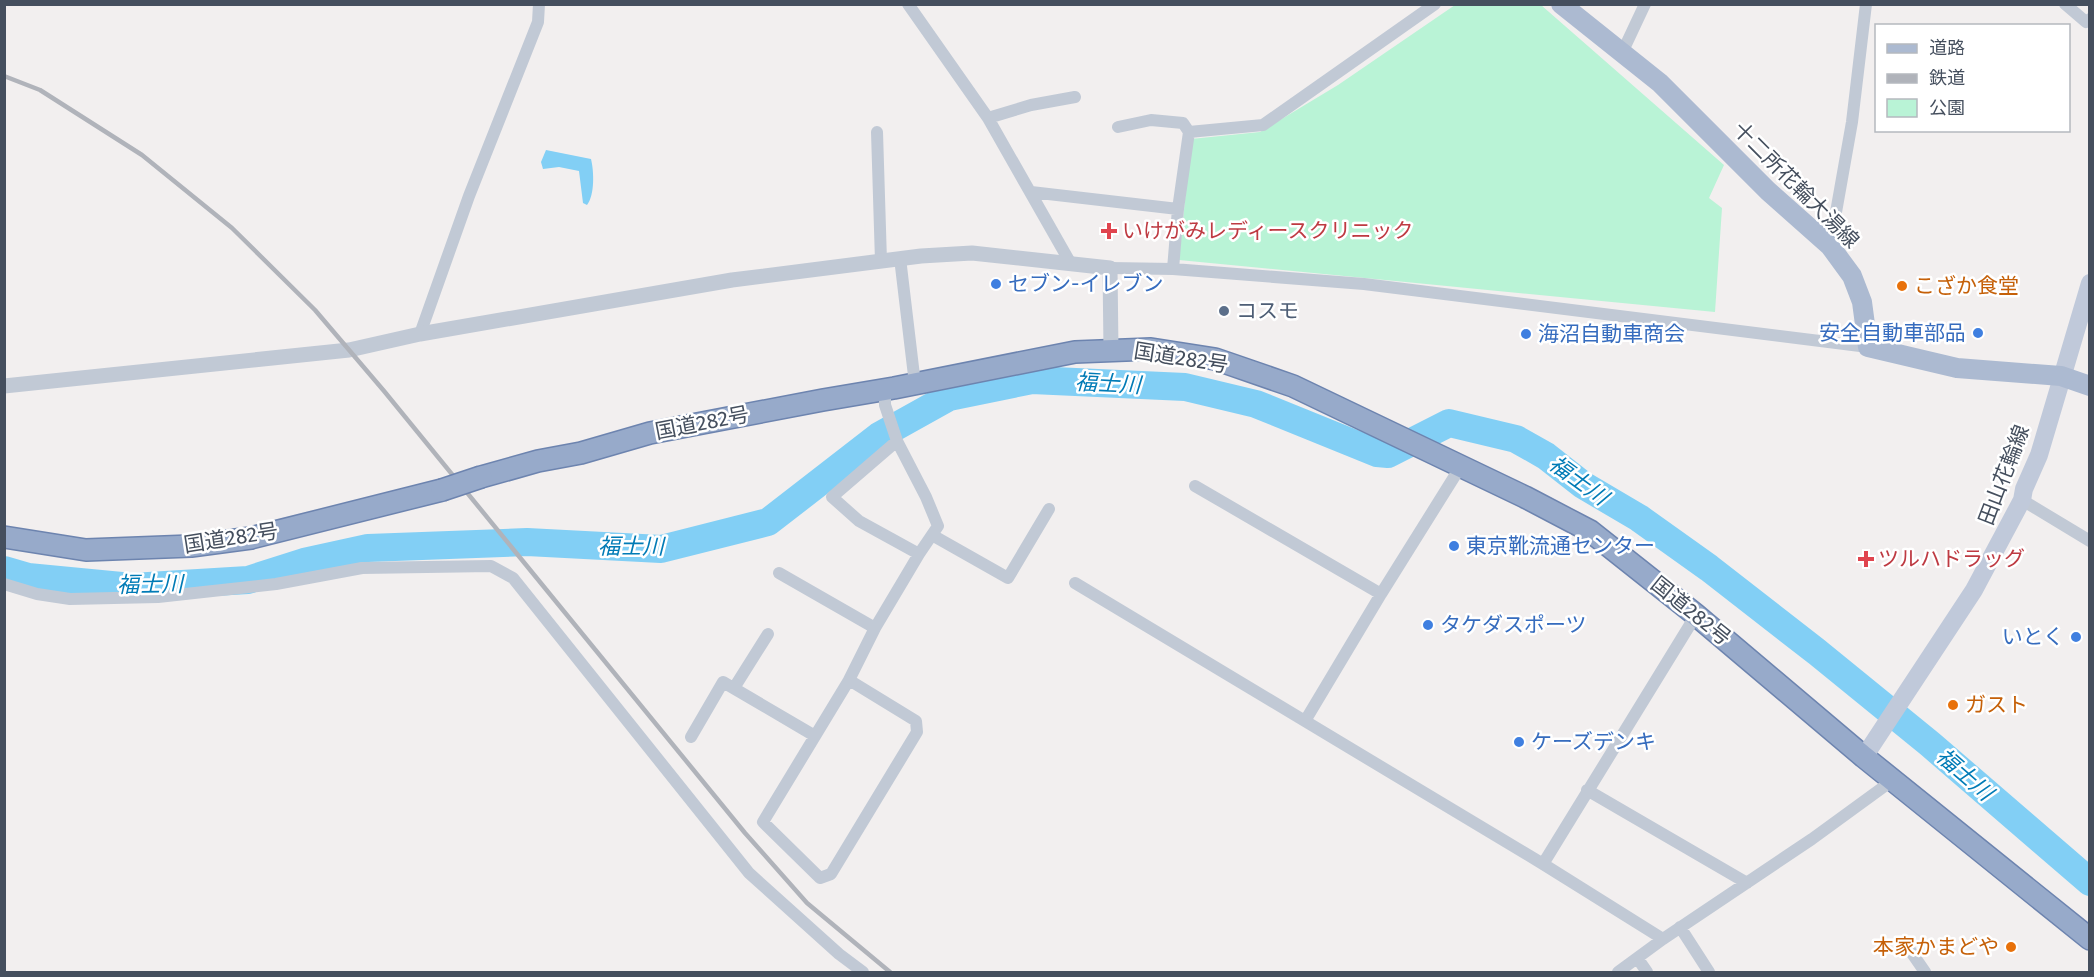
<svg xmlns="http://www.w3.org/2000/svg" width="2094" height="977" viewBox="0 0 2094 977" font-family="'Fira Sans','Noto Sans JP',sans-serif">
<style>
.green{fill:#b9f3d6}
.water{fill:#82cff5}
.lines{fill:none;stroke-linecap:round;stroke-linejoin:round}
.river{stroke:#82cff5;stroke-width:28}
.trunk-casing{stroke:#6d84af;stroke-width:24}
.minor{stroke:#c1c9d5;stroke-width:12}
.tertiary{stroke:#c1c9d5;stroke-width:15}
.secondary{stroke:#c0c9da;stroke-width:18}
.primary{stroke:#acbad1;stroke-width:20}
.trunk{stroke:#97aaca;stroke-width:21}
.rail{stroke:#b0b3ba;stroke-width:4.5}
.trunk-bridge-casing{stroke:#6d84af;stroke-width:24;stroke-linecap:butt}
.trunk-bridge{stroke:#97aaca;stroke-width:21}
.health-dot{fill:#e0444e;stroke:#fff;stroke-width:2}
.shop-dot{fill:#3f7fe0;stroke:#fff;stroke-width:2}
.food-dot{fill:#e8710a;stroke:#fff;stroke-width:2}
.service-dot{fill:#5c6f8a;stroke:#fff;stroke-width:2}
.labels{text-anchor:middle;stroke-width:5;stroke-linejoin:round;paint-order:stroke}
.street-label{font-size:21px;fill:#454f5e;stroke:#fff}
.health-label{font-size:21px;fill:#be3a42;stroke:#fff;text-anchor:start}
.shop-label{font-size:21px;fill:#366cbe;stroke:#fff;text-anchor:start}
.food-label{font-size:21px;fill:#c56008;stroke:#fff;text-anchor:start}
.service-label{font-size:21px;fill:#4e5e75;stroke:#fff;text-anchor:start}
.water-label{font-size:22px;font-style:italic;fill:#007bb6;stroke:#fff}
</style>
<rect width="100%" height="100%" fill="#f2efef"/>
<path class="green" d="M1455,5H1541L1724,165L1709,198L1722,208L1715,312L1179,260L1191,139L1260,132L1338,85Z"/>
<path class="water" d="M546,150L591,159C594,171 595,195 587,205L583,203L579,171L559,167L543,169L541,162Z"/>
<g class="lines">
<path class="river" d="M4,570L28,577L132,587L248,580L304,562L368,548L527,542L661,549L768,522L879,436L949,397L1032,380L1185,387L1256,404L1377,453L1388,454L1449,423L1516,439L1546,456L1583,485L1639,518L1709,568L1817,652L1930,744L2090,882"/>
<defs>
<path id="trunk" d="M481,477L538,461L581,453L650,433L823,400L894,388L1075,352L1151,349L1215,359L1293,386L1525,497L1590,531L1696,615L1864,757L2090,939
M4,537L86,550L191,546L251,538L442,490"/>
</defs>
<use href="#trunk" class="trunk-casing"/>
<path class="minor" d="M908,4L988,118L1071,264
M2065,4L2086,22L2090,19
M1622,53L1645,4
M988,118L1031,105L1075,97
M1118,127L1151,120L1183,123L1189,132
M877,132L881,261
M1031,192L1178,209
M1830,246L1852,122L1866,4
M900,258L915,384
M1110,268L1173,269L1364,284L1868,347
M1173,269L1178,209L1189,132L1263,125L1435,4
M420,334L469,196L538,22L539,4
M885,390V405L897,441
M1195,486L1381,594L1461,466
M2022,500L2090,541
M932,535L1008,578L1049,509
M779,573L875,628L849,680
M1075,583L1543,864L1663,939
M4,584L37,594L70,599L158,597L276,584L362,568L491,566L513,578L749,873L839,954L863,972
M875,628L919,554L859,521L832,497L897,441L926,497L938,526L919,554
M849,680L916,721L917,732L831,874L820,878L763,822Z
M734,688L768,634
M1305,721L1381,594
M691,737L723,682L815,736
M1587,790L1747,883
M1543,864L1696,615
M1680,927L1709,972
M1905,943L1925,972
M1638,959L1647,972
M1618,972L1663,939L1812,839L1893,780"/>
<path class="tertiary" d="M4,386L349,350L420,334L732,280L921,256L972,253L1110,268L1111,350"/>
<path class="secondary" d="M1864,757L1974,590L2022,500L2024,489L2039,455L2090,283"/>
<path class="primary" d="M1561,4L1660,83L1768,191L1830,246L1852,276L1862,302L1868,347L1957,368L2061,376L2090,386"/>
<use href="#trunk" class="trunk"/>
<path class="rail" d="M4,76L40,90L142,155L232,228L315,310L384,391L745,833L807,903L890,972"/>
<defs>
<path id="trunk-bridge" d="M442,490L481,477"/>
</defs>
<use href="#trunk-bridge" class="trunk-bridge-casing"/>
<use href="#trunk-bridge" class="trunk-bridge"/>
</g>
<g class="health-dot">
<path d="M1106 222h6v6h6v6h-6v6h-6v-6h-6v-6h6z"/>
<path d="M1863 550h6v6h6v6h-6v6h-6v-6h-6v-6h6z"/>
</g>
<g class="shop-dot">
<circle cx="996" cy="284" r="6"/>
<circle cx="1978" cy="333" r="6"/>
<circle cx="1526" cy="334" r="6"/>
<circle cx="1454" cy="546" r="6"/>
<circle cx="1428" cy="625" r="6"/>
<circle cx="2076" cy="637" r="6"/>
<circle cx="1519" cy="742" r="6"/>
</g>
<g class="food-dot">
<circle cx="1902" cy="286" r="6"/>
<circle cx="1953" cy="705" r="6"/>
<circle cx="2011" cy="947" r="6"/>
</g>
<circle class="service-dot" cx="1224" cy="311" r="6"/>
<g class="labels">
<g class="street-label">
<text transform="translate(1796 185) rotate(45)" y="7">十二所花輪大湯線</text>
<text transform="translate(1181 358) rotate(9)" y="7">国道282号</text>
<text transform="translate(702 423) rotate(-11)" y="7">国道282号</text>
<text transform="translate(2004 475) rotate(-69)" y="7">田山花輪線</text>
<text transform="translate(231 538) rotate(-9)" y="7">国道282号</text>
<text transform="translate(1691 611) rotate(39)" y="7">国道282号</text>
</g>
<g class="health-label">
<text x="1122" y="238">いけがみレディースクリニック</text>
<text x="1878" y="566">ツルハドラッグ</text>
</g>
<g class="shop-label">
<text x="1008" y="291">セブン-イレブン</text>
<text x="1966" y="340" text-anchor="end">安全自動車部品</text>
<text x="1538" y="341">海沼自動車商会</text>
<text x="1466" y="553">東京靴流通センター</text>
<text x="1440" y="632">タケダスポーツ</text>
<text x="2064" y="644" text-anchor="end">いとく</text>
<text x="1531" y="749">ケーズデンキ</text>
</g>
<g class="food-label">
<text x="1914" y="293">こざか食堂</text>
<text x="1965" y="712">ガスト</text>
<text x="1999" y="954" text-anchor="end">本家かまどや</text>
</g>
<g class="service-label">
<text x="1236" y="318">コスモ</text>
</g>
<g class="water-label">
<text transform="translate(1108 383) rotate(3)" y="8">福士川</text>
<text transform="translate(1579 480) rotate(36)" y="8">福士川</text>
<text x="631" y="554">福士川</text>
<text transform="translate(150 584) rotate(-1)" y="8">福士川</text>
<text transform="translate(1965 774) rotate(41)" y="8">福士川</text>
</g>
</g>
<rect width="2094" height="977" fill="none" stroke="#454f5e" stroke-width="12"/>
<rect x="1875" y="24" width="195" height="108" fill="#ffffff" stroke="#b5b9bf" stroke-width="1.5"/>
<rect x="1887" y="44" width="30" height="9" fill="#acbad1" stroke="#b5b9bf" stroke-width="1.5"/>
<text x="1929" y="54" font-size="18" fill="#454f5e">道路</text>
<rect x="1887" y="74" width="30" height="9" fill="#b0b3ba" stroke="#b5b9bf" stroke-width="1.5"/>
<text x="1929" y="84" font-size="18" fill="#454f5e">鉄道</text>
<rect x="1887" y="99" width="30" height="18" fill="#b9f3d6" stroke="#b5b9bf" stroke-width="1.5"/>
<text x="1929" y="114" font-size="18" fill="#454f5e">公園</text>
</svg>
